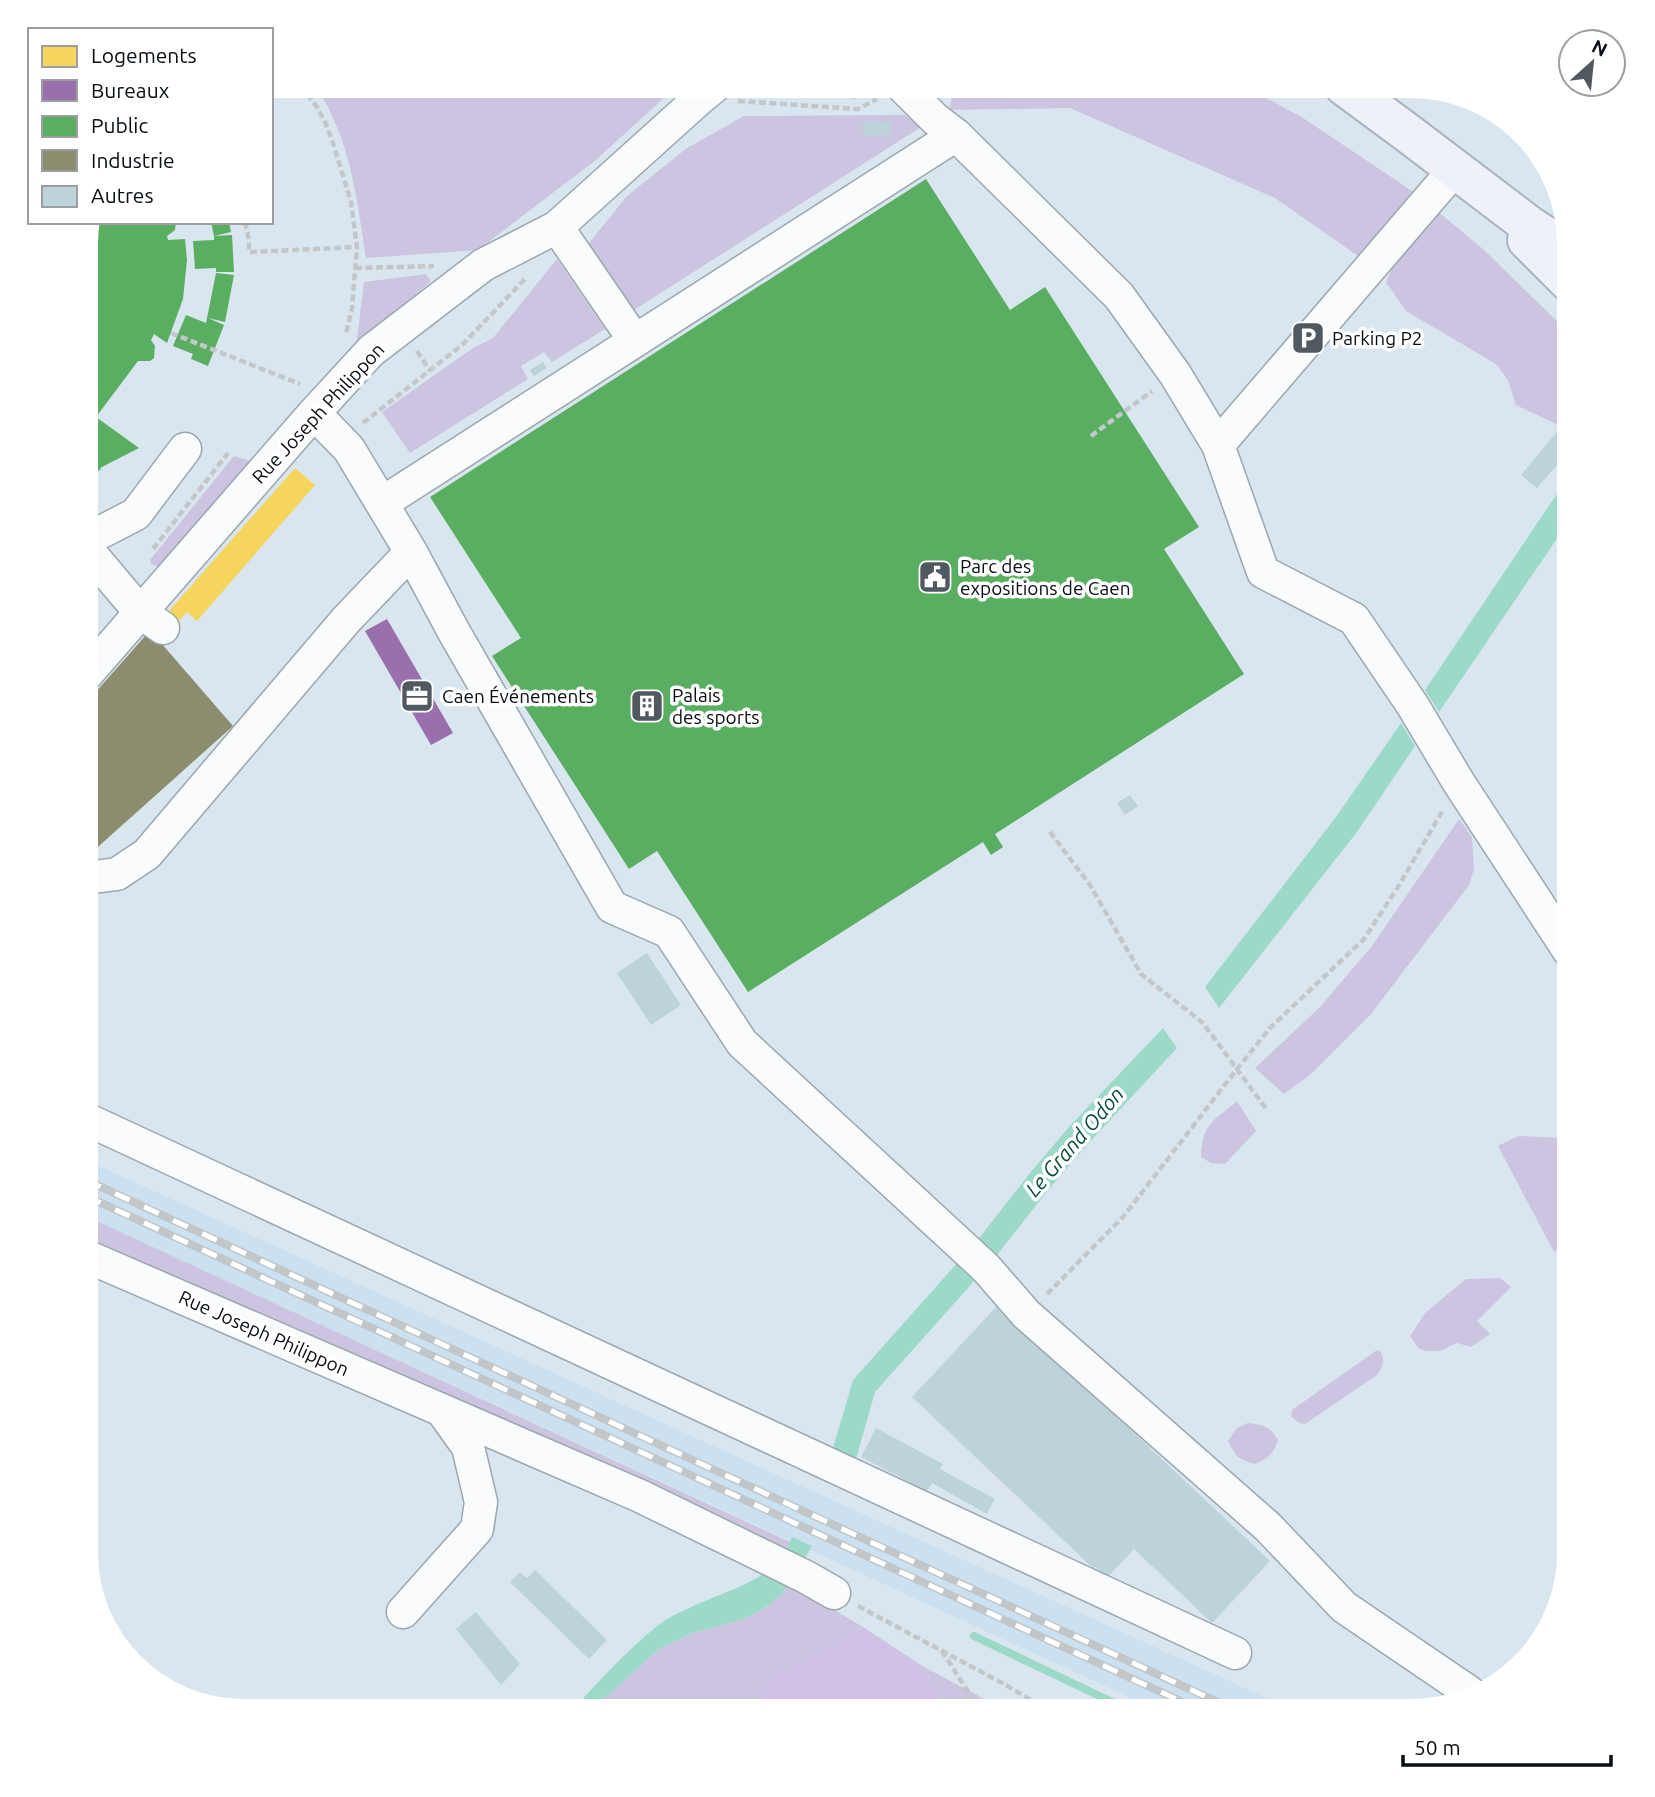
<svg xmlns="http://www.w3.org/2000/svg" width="1655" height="1797" viewBox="0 0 1655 1797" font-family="Ubuntu,sans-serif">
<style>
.built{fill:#cbe0f0}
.green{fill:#ccc4e0}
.forest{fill:#cfc2e6}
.water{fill:#9dd9c9}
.homes{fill:#f6d55c}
.offices{fill:#9970ab}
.public{fill:#5aae61}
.industry{fill:#8c8c6e}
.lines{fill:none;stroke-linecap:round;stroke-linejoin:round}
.stream{stroke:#9dd9c9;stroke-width:8}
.building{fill:#bbd3d9}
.minor-casing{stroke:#9ca6ad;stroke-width:35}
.major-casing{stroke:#abb3c0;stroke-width:42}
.path{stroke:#c3c7ca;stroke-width:4.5;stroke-dasharray:7 3.5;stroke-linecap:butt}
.minor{stroke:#f9fbfd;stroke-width:32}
.major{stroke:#eef1f7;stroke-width:38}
.rail-casing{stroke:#c2c6c8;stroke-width:8}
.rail{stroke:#fff;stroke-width:5;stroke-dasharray:16;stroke-linecap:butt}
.labels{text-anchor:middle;stroke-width:7;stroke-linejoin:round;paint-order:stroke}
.poi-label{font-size:19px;fill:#070d13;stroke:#fff;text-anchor:start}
.street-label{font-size:19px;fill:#070d13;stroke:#fff}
.water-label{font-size:21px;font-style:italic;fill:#064d3c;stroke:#fff}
</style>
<rect width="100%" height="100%" fill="#d9e6ef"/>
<path class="built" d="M86,1160L1295,1711H1159L86,1216Z"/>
<path class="green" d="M316,86H677L596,160L478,250L366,258C356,194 351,142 316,86Z
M793,86H865L855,99Z
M953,86H1244L1303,118L1418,195L1416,202L1358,256L1275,198L1070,108L950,110Z
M905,115L921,127L634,310L585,248L627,196L687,148L744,116Z
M1436,210L1483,249L1569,333V451L1561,444L1568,434L1554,423L1516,405L1508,380L1496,364L1406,311L1386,282L1392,269Z
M557,259L605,329L552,362L544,352L521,366L528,379L410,453L382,412L473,348L493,338Z
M426,274L431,281L356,346L364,282Z
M234,456L250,461L158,566L152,565L150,560Z
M1459,819L1472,837L1474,869L1469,885L1371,1014L1311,1074L1284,1094L1255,1068L1320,1007L1372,946Z
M1237,1101L1256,1131L1225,1164L1211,1163L1201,1157C1202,1123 1214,1121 1237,1101Z
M1518,1136L1564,1138L1569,1147V1239L1554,1252L1498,1146Z
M86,1216L790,1542L783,1557L86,1247Z
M1500,1278L1511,1287L1477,1321L1490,1334L1471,1347L1457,1343L1440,1351H1426L1418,1348L1410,1336L1425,1313L1466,1279Z
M1377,1350L1381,1352C1385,1362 1383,1366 1377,1375L1305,1424L1299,1423L1291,1416L1292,1410Z
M1248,1423C1263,1425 1270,1426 1278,1440C1274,1454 1268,1458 1255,1464C1238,1459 1236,1457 1228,1441L1237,1428Z
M790,1584L863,1627L764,1681L759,1711H591L659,1649L690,1634L746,1618L763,1609L781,1595Z
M924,1667L1007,1711H945Z"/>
<path class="forest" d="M863,1627L924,1667L945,1711H759L764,1681Z"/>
<path class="water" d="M1569,476V521L1439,712L1425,690Z
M1401,723L1415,746L1357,832L1219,1008L1205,987L1336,817Z
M1163,1028L1177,1048L1087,1145L1048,1190L994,1259L875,1392L856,1459L833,1448L853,1380L976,1242L1030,1173L1069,1127Z
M792,1537L812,1546L790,1584L781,1595L763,1609L746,1618L690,1634L659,1649L591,1711H572C599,1681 625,1652 656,1627C687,1601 762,1587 783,1557C787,1551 789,1543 792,1537Z"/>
<path class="homes" d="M295,468L315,485L197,621L187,612L175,625L170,621L169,611Z"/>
<path class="offices" d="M387,619L453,733L431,745L365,631Z"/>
<path class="public" d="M926,179L1010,310L1045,287L1199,527L1164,549L1244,674L995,834L1003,847L991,855L983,842L748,992L657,851L629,869L492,656L521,638L430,497Z
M89,222H176L175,230L167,236L168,240L185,239L187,260L183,299L167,343L154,334L151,340L155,346L154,358L150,361H138L96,417L139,448L100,468L101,470L86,473V233Z
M211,222H229L231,232L214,236Z
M232,235L234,272H216V268L195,269L193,241L214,240V236Z
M216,273L234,275L225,322L208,318L224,325L208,366L191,359L193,354L173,346L186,315L206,323Z"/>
<path class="industry" d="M146,635L155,636L233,726L90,854L86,849V723L96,714L87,702Z"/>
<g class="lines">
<path class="stream" d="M974,1636L1131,1711"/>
</g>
<path class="building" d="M863,121L891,122V137L863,136Z
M543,362L547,368L534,376L530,370Z
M1560,428L1569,435L1561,444L1569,451L1537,488L1521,475Z
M1130,795L1138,806L1125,815L1117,803Z
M647,953L681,1005L651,1025L617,973Z
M998,1305L1270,1561L1212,1623L1134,1549L1107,1578L1095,1567L1094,1569L912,1397Z
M876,1428L943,1464L940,1469L995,1499L987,1514L932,1483L927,1491L861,1457Z
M535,1570L607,1640L589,1659L510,1582L520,1572L527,1578Z
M476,1612L520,1664L501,1685L456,1629Z"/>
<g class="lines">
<defs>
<path id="minor" d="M902,86L935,119L956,135L1119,296L1175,374L1218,445L1263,572L1354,619L1413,706L1459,783L1569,951
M557,227L635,341
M314,413L349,449L411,552L454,632L612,907L669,932L742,1043L986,1268L1026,1314L1268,1527L1344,1607L1469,1692
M1218,445L1455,169
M382,503L956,135
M86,540L136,514L185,449
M86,548L140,612L163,628
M86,675L314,413L371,351L483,265L557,227L699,99L715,86
M86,878L117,874L147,854L346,620L411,552
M86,1119L1235,1653
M86,1256L640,1496L806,1577L834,1593
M403,1612L477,1529L481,1502L468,1447L443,1412"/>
<path id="major" d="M1344,86L1405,131L1530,226L1569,251
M1527,240L1569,282"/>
</defs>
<use href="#minor" class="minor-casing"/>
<use href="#major" class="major-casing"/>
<path class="path" d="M301,86L317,107L326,124L333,143L351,202L357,247L352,308L346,334
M738,101L858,109L877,99
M245,222L249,240V252L357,247
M355,268L434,266
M171,333L300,384
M417,351L430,371
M363,423L462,345L526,278
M1091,436L1152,391
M153,549L228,453
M1050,832L1090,885L1141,974L1203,1023L1267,1110
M1047,1294L1123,1217L1237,1069L1270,1028L1364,939L1398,887L1443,810
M858,1606L1004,1684L1050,1711
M942,1651L967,1690L978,1711"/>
<use href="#minor" class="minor"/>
<use href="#major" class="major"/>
<defs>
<path id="rail" d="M86,1180L1237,1711
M86,1196L1202,1711"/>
</defs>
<use href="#rail" class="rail-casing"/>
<use href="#rail" class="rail"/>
</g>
<defs>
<symbol id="parking-square" viewBox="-11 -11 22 22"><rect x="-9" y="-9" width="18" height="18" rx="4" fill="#505960" stroke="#fff"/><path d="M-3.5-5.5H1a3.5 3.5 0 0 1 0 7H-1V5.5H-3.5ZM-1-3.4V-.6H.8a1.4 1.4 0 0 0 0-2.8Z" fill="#fff"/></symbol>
<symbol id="civic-square" viewBox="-11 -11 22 22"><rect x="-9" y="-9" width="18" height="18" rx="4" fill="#505960" stroke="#fff"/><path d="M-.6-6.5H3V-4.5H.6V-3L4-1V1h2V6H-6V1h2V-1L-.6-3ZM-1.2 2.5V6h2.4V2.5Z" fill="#fff"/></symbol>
<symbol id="office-square" viewBox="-11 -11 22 22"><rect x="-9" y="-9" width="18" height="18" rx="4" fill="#505960" stroke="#fff"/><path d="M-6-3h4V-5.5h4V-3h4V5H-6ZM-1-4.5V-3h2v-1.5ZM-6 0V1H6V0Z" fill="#fff"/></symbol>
<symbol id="building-square" viewBox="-11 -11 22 22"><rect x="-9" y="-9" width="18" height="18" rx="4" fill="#505960" stroke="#fff"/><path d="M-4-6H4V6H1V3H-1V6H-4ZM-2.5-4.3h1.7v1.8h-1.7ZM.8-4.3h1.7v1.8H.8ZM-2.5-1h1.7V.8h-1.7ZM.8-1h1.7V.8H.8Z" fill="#fff"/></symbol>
</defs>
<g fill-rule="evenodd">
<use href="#parking-square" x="1289" y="319" width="38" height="38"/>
<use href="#civic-square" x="916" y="558" width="38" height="38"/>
<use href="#office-square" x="398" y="677" width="38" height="38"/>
<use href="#building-square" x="628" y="687" width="38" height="38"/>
</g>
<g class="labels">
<g class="poi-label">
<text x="1332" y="345">Parking P2</text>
<text x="960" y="573">Parc des<tspan x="960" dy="22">expositions de Caen</tspan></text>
<text x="672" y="702">Palais<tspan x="672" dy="22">des sports</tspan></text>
<text x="442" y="703">Caen Événements</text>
</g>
<g class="street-label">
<text transform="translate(318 413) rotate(-47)" y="7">Rue Joseph Philippon</text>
<text transform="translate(264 1333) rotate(24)" y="7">Rue Joseph Philippon</text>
</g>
<g class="water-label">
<text transform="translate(1075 1142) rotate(-49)" y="7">Le Grand Odon</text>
</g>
</g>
<path d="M0 0H1655V1797H0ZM244 98H1411A146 146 0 0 1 1557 244V1553A146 146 0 0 1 1411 1699H244A146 146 0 0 1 98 1553V244A146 146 0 0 1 244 98Z" fill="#fff" fill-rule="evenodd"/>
<rect x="28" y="28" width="245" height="196" fill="#ffffff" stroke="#9c9ea1" stroke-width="2"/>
<rect x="42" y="46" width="35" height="21" fill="#f6d55c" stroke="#9c9ea1" stroke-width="2"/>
<text x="91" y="63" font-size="21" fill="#070d13">Logements</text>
<rect x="42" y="80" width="35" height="21" fill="#9970ab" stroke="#9c9ea1" stroke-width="2"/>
<text x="91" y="98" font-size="21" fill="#070d13">Bureaux</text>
<rect x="42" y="116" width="35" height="21" fill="#5aae61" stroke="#9c9ea1" stroke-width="2"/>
<text x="91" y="133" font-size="21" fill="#070d13">Public</text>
<rect x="42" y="150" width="35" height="21" fill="#8c8c6e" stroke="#9c9ea1" stroke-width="2"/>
<text x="91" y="168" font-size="21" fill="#070d13">Industrie</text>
<rect x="42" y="186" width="35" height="21" fill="#bbd3d9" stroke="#9c9ea1" stroke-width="2"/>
<text x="91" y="203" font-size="21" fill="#070d13">Autres</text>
<g transform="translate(1592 63) rotate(27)"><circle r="33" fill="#ffffff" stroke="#9c9ea1" stroke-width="2"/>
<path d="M0-5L12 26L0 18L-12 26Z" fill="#505960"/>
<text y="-10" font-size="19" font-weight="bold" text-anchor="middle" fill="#070d13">N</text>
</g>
<path d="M1403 1755v10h208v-10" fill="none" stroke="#070d13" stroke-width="3.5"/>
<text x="1414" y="1755" font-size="21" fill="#070d13" stroke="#ffffff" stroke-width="5" paint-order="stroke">50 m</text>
</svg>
